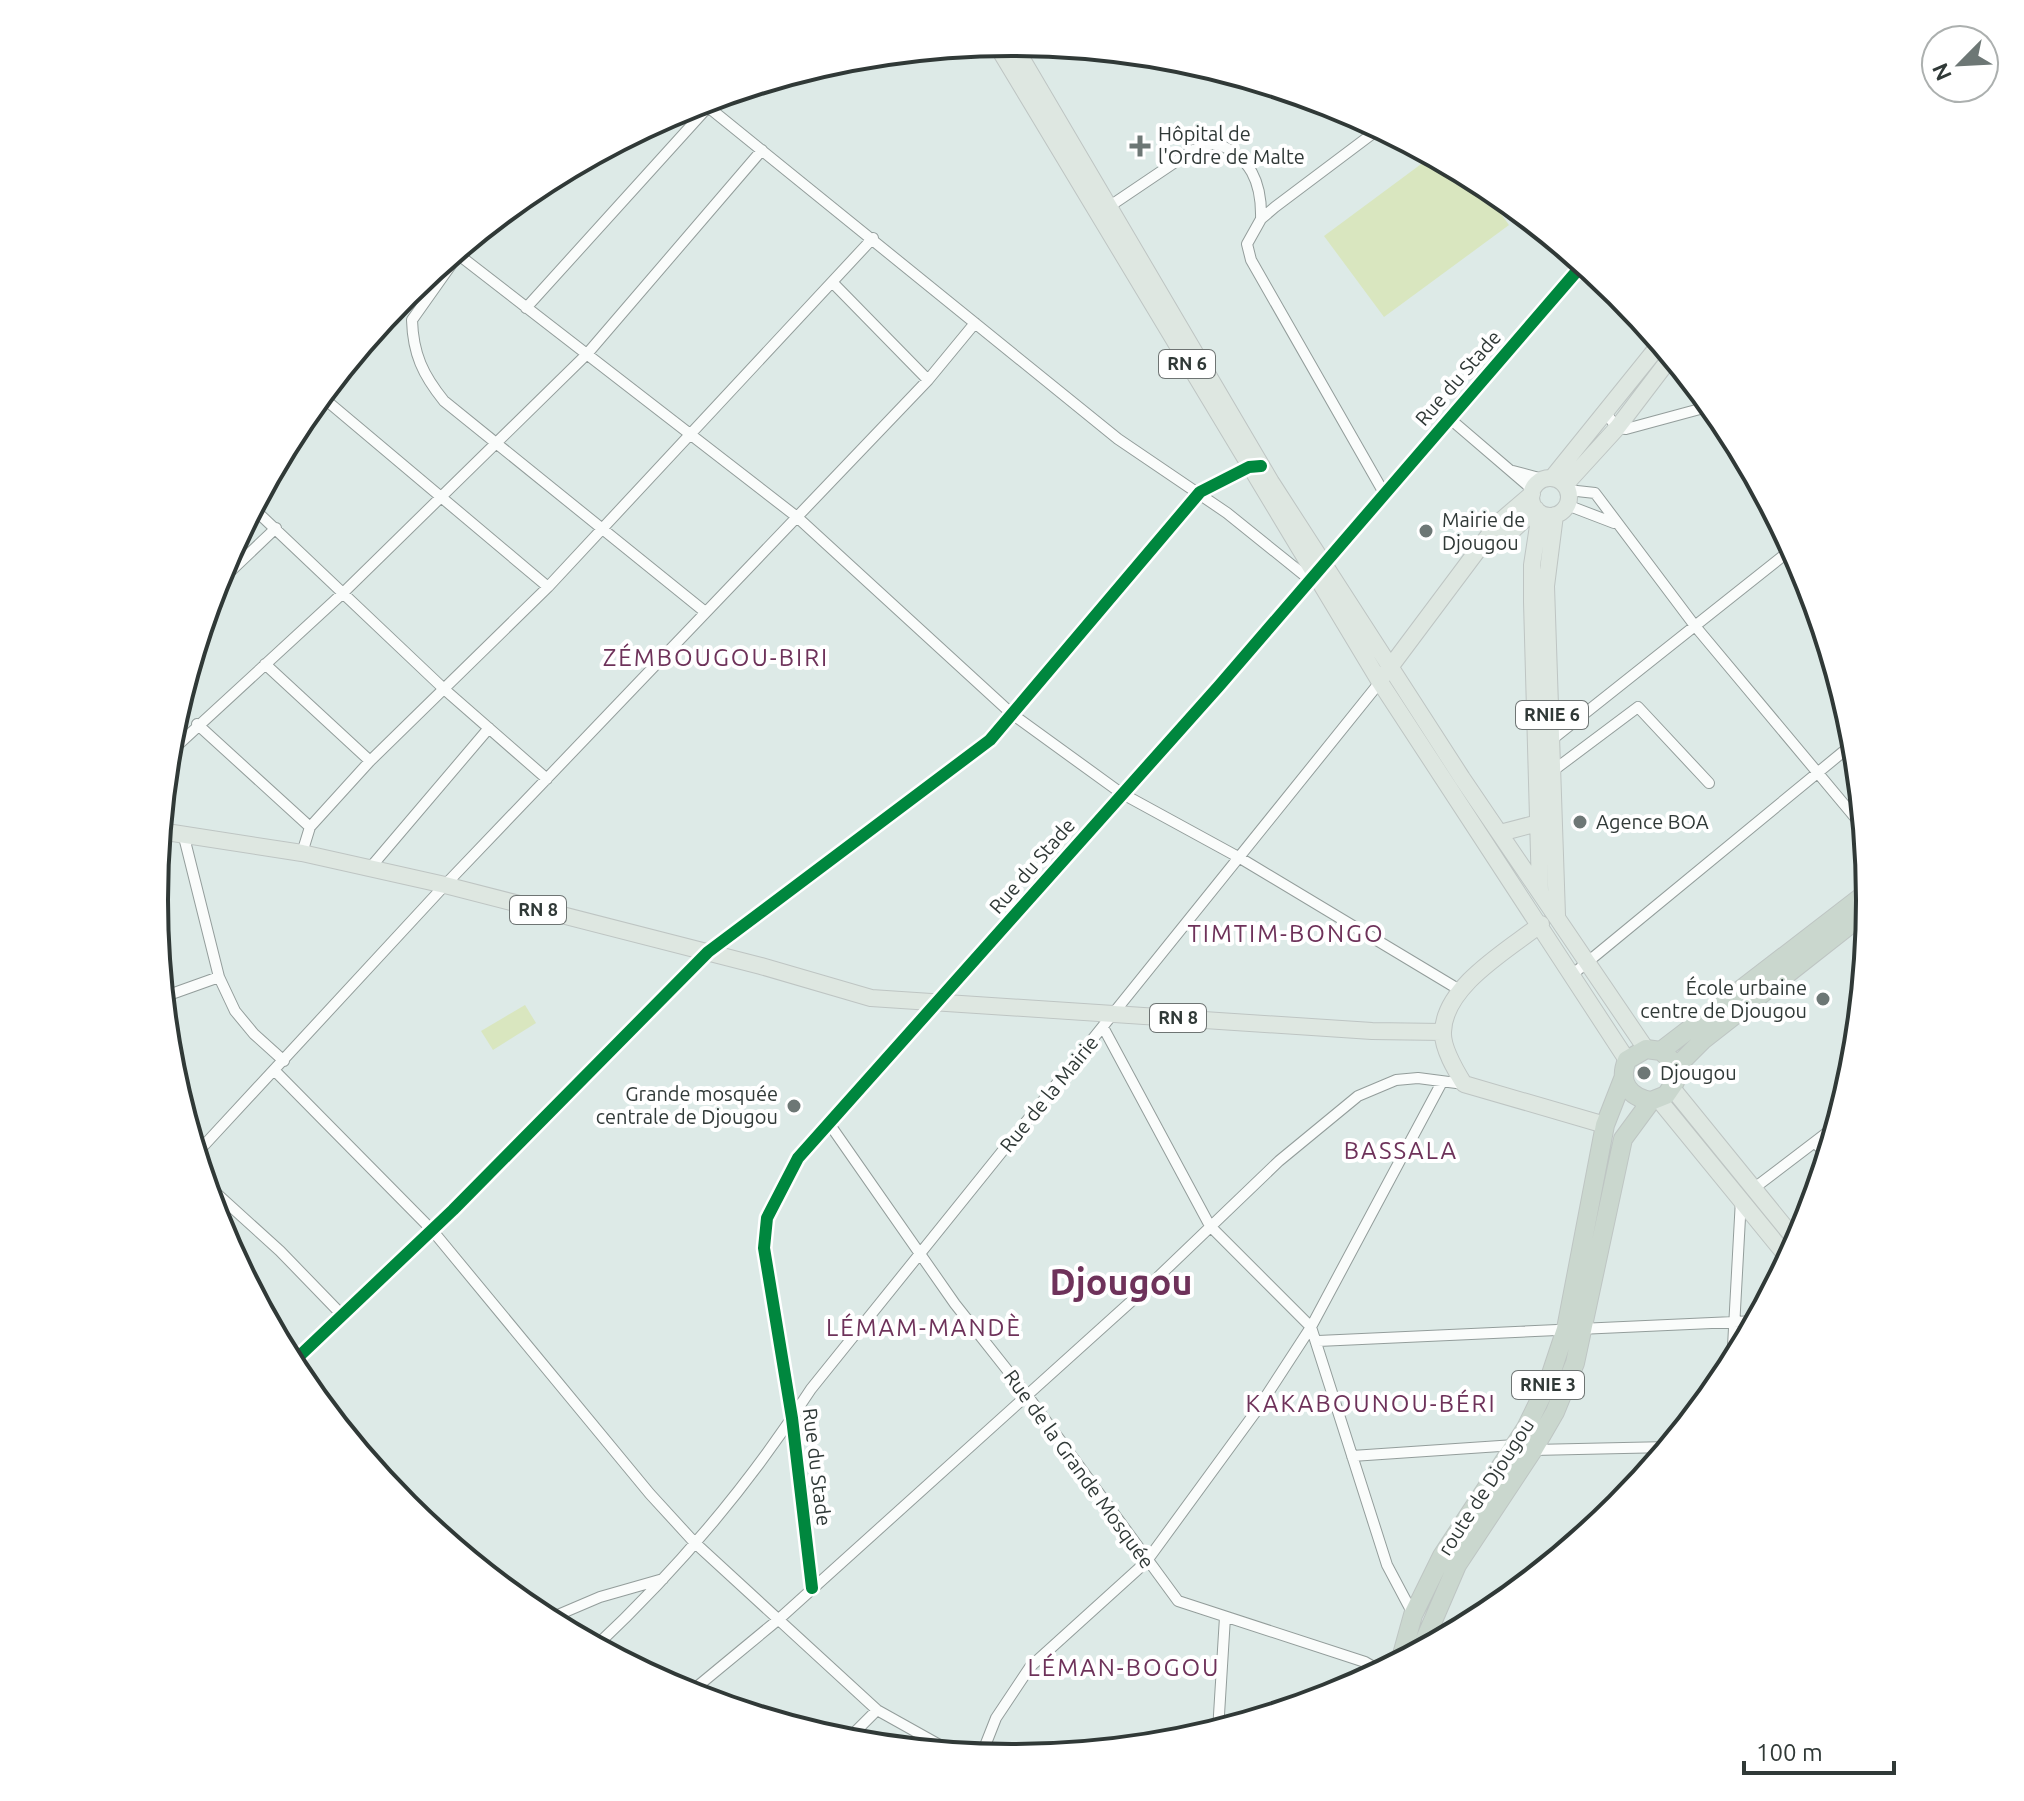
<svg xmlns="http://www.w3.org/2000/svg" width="2024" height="1801" viewBox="0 0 2024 1801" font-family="Ubuntu,sans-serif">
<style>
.green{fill:#d9e6bf}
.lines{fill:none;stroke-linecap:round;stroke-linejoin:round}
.street-casing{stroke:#939d9b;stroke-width:12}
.primary-casing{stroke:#bec5c3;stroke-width:18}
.highway-casing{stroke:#bec5c3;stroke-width:20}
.street{stroke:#fafcfb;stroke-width:10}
.primary{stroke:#dee7e1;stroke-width:16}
.highway{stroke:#cad7ce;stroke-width:18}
.cycleway-casing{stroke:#fff;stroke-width:17}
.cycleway{stroke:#00873e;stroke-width:12}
.poi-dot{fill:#6d7775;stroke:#fff;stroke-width:3}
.labels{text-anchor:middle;stroke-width:8;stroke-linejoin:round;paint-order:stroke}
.shield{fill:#fff;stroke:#6e7473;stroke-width:2}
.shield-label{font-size:18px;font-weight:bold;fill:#303937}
.poi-label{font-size:20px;fill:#303937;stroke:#fff;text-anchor:start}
.street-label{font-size:20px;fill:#303937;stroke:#fff}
.quarter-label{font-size:24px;letter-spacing:2px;fill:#6e325a;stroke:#fff}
.town-label{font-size:36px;font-weight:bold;fill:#6e325a;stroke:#fff}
.rim{fill:none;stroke:#303937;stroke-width:4}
</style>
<rect width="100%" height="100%" fill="#ddeae7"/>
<path class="green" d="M1432,156L1477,180L1509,225L1384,317L1324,236Z
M525,1005L536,1023L493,1050L481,1031Z"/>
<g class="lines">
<defs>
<path id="street" d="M702,102L1118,439L1227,513L1309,579
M1380,128L1275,207L1261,219L1247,244L1251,260L1384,493
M1110,206L1193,150L1215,143C1251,156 1262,183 1261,219
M455,252L797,517L1012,714L1121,793L1240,858L1458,989
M458,255L412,320C413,354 423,375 444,401L704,611
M833,283L928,380
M526,308L708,107
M321,396L548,587
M1606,413L1617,428L1626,429L1711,406
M1449,418L1533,490
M1513,471L1543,479
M1568,490L1595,493L1695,626L1863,827
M1567,505L1614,523
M253,508L444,689L547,779
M214,587L276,528
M265,664L370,761
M197,724L310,827
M1550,741L1793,548
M168,754L343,593L587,354L762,150
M1554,770L1638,707L1709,783
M183,833L219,977L235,1011L254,1034L284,1061
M302,853L310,827L370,761L548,587L873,238
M370,868L489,728
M1573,974L1855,742
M163,997L219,977
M1103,1027L1210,1226L1311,1327L1387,1565L1413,1614
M275,1071L432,1230L650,1494L694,1542L877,1710L954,1753
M828,1122L955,1304L1027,1395L1178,1601L1365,1662L1382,1672
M1815,1143L1828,1155
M196,1154L445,885L928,380L975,323
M205,1183L280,1251L343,1316
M1753,1189L1837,1125
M1318,1341L1756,1321
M291,1364L453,1210L708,952L990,740L1200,492L1256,466
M1732,1365L1741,1199
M1533,1450L1669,1447
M1352,1456L1515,1445
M812,1588L792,1418L764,1248L767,1218L798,1158L1219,686L1583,264
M546,1620L600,1597L663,1579
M595,1647C676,1571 751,1482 811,1389L1380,682
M687,1695L779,1619L1156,1279L1279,1161L1358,1096L1396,1080L1418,1078L1464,1084
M1218,1731L1225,1617
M845,1742L877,1710
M981,1756L996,1718L1030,1667L1146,1562L1257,1410L1311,1327L1442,1082"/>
<path id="primary" d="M1012,42L1271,482L1462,778L1646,1049
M996,44L1380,682L1627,1060
M1552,478L1660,344
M1531 497a19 19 0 1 1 38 0a19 19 0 1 1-38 0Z
M1565,485L1617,428L1671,357
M1555,515L1546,586L1557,915
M1493,534L1514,529L1536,509
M1385,674L1498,523L1532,494
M160,831L302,853L445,885L761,966L871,998L1372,1031L1443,1032
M1500,833L1538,823
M1540,890L1532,602V565L1540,513
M1541,924C1508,950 1444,986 1443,1032C1442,1048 1456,1071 1464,1084L1605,1125
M1672,1088L1798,1243
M1659,1100L1789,1259"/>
<path id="highway" d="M1661,1051L1869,891
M1675,1068L1703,1040L1870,909
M1420,1651L1457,1565L1533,1450L1555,1412L1575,1363L1623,1139L1651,1101L1666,1095L1675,1082V1068L1670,1059L1661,1051L1646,1049L1627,1060C1618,1082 1629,1097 1651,1101
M1400,1662L1413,1615L1442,1556L1526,1428L1548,1383L1566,1329L1605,1125L1623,1079"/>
</defs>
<use href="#street" class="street-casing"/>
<use href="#primary" class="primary-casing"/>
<use href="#highway" class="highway-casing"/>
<use href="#street" class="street"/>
<use href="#primary" class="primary"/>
<use href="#highway" class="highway"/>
<defs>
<path id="cycleway" d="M291,1364L453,1210L708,952L990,740L1200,492L1249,467L1261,466
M812,1588L792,1418L764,1248L767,1218L798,1158L1219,686L1583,264"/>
</defs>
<use href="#cycleway" class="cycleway-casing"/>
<use href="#cycleway" class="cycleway"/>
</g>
<g class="poi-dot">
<path d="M1136 134h8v8h8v8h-8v8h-8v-8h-8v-8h8z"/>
<circle cx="1426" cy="531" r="8"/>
<circle cx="1580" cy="822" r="8"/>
<circle cx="1823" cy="999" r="8"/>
<circle cx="1644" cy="1073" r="8"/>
<circle cx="794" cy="1106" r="8"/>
</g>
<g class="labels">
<g class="shield">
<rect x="1159" y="350" width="56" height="28" rx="6"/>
<rect x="1516" y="701" width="72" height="28" rx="6"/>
<rect x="510" y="896" width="56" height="28" rx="6"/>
<rect x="1150" y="1004" width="56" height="28" rx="6"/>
<rect x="1512" y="1371" width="72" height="28" rx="6"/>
</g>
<g class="shield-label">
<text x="1187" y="370">RN 6</text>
<text x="1552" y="721">RNIE 6</text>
<text x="538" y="916">RN 8</text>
<text x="1178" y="1024">RN 8</text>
<text x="1548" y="1391">RNIE 3</text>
</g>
<g class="poi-label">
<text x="1158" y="141">Hôpital de<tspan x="1158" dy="23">l'Ordre de Malte</tspan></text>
<text x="1442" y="527">Mairie de<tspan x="1442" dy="23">Djougou</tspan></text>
<text x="1596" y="829">Agence BOA</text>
<text x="1807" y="995" text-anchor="end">École urbaine<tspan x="1807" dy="23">centre de Djougou</tspan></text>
<text x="1660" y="1080">Djougou</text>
<text x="778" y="1101" text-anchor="end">Grande mosquée<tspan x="778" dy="23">centrale de Djougou</tspan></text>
</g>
<g class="street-label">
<text transform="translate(1458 378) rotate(-49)" y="7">Rue du Stade</text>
<text transform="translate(1032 866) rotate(-49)" y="7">Rue du Stade</text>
<text transform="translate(1049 1094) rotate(-51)" y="7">Rue de la Mairie</text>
<text transform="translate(817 1467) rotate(83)" y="7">Rue du Stade</text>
<text transform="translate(1079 1469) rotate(54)" y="7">Rue de la Grande Mosquée</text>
<text transform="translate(1486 1487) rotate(-57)" y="7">route de Djougou</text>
</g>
<g class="quarter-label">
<text x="716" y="666">ZÉMBOUGOU-BIRI</text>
<text x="1286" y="942">TIMTIM-BONGO</text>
<text x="1401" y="1159">BASSALA</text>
<text x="924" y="1336">LÉMAM-MANDÈ</text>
<text x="1371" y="1412">KAKABOUNOU-BÉRI</text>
<text x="1124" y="1676">LÉMAN-BOGOU</text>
</g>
<g class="town-label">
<text x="1121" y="1295">Djougou</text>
</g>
</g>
<path d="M0 0H2024V1801H0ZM168 900a844 844 0 1 1 1688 0a844 844 0 1 1-1688 0Z" fill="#fff" fill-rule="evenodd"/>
<path class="rim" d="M168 900a844 844 0 1 1 1688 0a844 844 0 1 1-1688 0Z"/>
<g transform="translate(1960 64) rotate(246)"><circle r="38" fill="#ffffff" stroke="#acb0af" stroke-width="2"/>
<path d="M0-6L14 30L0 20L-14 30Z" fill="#6d7775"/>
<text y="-12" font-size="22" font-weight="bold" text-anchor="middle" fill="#303937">N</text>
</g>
<path d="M1744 1761v12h150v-12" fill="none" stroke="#303937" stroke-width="4"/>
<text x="1756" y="1761" font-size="24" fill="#303937" stroke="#ffffff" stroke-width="6" paint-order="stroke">100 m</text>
</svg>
